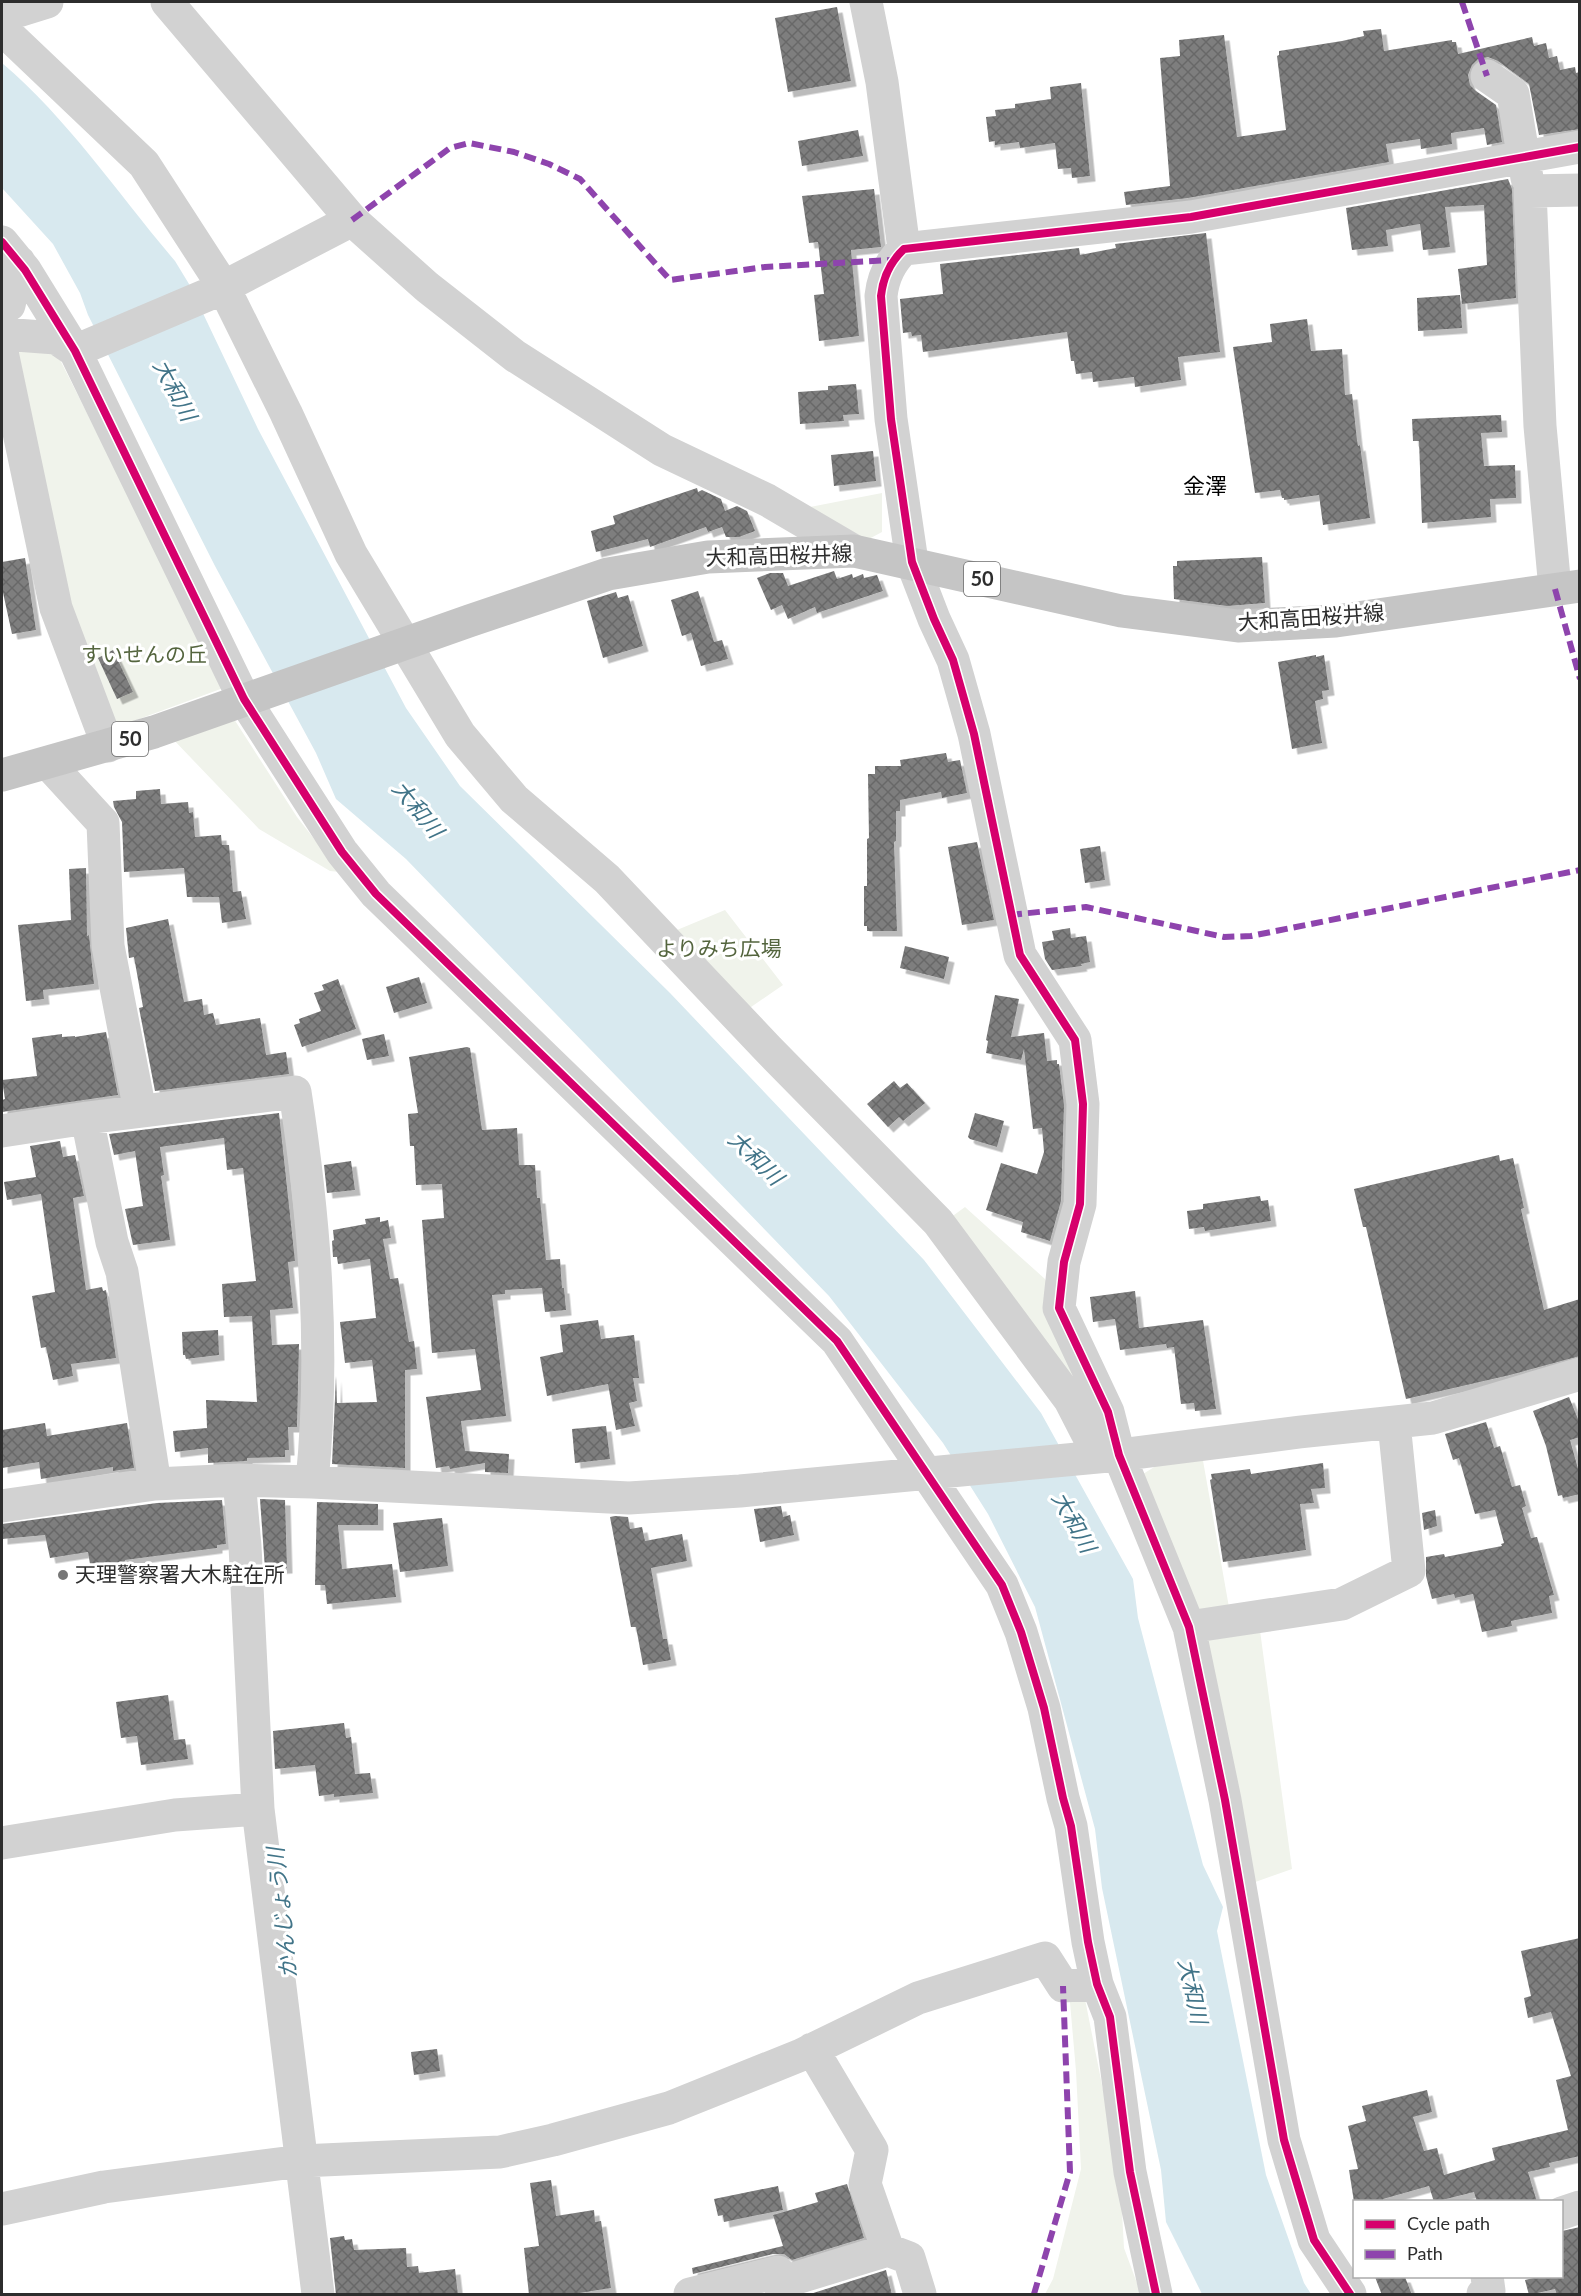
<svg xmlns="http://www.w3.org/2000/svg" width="1581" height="2296" viewBox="0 0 1581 2296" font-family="Lato,'Noto Sans JP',sans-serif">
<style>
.park{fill:#f0f3eb}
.water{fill:#d8e9ef}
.building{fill:url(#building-cross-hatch);filter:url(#shadow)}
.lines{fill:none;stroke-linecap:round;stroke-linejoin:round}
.minor{stroke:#d2d2d2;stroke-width:33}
.major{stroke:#c5c5c5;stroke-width:33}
.quiet{stroke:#8e44ad;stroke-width:6;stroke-dasharray:12 6;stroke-linecap:butt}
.cycleway-casing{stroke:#fff;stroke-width:11}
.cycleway{stroke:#d6006c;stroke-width:8}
.poi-dot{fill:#767676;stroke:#fff;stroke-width:2}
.labels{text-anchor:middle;stroke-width:6;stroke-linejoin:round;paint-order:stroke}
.shield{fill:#fff;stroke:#6c6c6c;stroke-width:1.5}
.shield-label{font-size:20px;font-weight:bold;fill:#2d2d2d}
.street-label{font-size:21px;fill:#2d2d2d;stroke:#fff}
.park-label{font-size:21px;fill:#54653e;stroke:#fff}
.poi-label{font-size:21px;fill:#2d2d2d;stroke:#fff;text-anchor:start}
.water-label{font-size:22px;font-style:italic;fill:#417488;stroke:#fff}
.neighbourhood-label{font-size:22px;fill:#000;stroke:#fff}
</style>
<defs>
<pattern id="building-cross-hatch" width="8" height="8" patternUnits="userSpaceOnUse" patternTransform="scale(1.5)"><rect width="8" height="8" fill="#7e7e7e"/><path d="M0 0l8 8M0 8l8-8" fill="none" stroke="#686868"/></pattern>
<filter id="shadow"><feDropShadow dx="5.5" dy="5.5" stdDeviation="0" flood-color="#0004"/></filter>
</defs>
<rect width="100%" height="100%" fill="#fff"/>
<path class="park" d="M2,347L54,348L226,687L112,729L62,606Z
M882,493V532L867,540L810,507Z
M232,716L297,817L340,872L330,871L259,829L170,736Z
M725,910L783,985L741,1014L665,935Z
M965,1207L1045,1279L1096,1399L928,1234Z
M1202,1455L1230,1613L1192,1623L1143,1474L1159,1464Z
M1259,1623L1292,1869L1247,1885L1196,1630Z
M1083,1989L1120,2176L1124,2248L1141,2294H1045L1053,2279L1081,2169L1076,2071L1069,1991Z"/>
<path class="water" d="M2,63C69,120 118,194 175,261L189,284L258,429L406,708L460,786L670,993L924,1260L1041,1413L1133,1579L1138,1618L1203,1865L1223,1907L1217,1931L1266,2175L1304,2283L1311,2294H1202L1166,2222L1161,2170L1102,1888L1095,1829L1035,1607L988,1514L943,1443L829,1296L406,859L336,799L316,753L215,566L88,315L80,293L53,244L2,188Z"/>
<path class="building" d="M837,7L851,81L788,92L775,18Z
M1381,29L1384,51L1452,40V42H1456L1458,54L1532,37L1534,46L1546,43L1549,58L1557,56L1560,70L1575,67L1576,73L1580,72V129L1539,135L1529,84L1498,61L1488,57L1478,59L1472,65L1468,75L1470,85L1476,91L1496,105L1502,142L1487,145L1484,128L1451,133L1452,144L1421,149L1420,139L1386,144L1389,162L1188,198L1126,205L1124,192L1170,186L1160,58L1180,56L1179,40L1224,35L1237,137L1286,130L1277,56L1279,55V51L1342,41L1364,36L1363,31Z
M1081,83L1090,176L1072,178L1071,168L1058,169L1055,143L1020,148L1019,142L995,145V141L989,142L986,117L996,116L995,110L1015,108V104L1051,99L1050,87Z
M858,130L863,156L802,166L798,141Z
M1508,179L1512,189L1516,298L1462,304L1458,269L1487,265L1484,205L1445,207L1450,247L1423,250L1420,224L1386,230L1388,246L1352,250L1346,208Z
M874,189L881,247L851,250L859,336L819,341L814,295L824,294L818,242L809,243L802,196Z
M1206,233L1220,352L1178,357L1181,380L1135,387L1134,377L1093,382L1092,372L1076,374L1074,361H1071L1067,332L923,352L921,335L912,336L911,332L903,333L900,299L943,294L940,264L1079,248L1080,255L1116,248L1115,244Z
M1460,295L1462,328L1418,331L1417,298Z
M1307,319L1311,351L1342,349L1345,395L1352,394L1357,440L1358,446L1360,445L1370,518L1323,525L1319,495L1284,500V498H1282L1280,490L1255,493L1233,347L1272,342L1270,324Z
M856,384L859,414L843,415L844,421L800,424L798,392L828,390V386Z
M1501,415L1502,432L1481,433L1484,466L1515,465L1516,498L1490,499L1491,517L1422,523L1419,441H1413L1412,419Z
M873,451L876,481L834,486L831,455Z
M697,488L698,492L702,490L721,499L725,511L737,506L747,511L755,531L739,537H726L722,527L708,532L706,527L650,547L648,539L596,552L591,531L615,524L613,516Z
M1262,557L1265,603L1227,606L1174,599L1173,566H1177V561Z
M25,558L36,630L12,634L2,588V562Z
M834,571L837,579L852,574L853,578L863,574L864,578L877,575L883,591L817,613L815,607L788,619L782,605L771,610L757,578L770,573H783L788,586Z
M698,591L714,642L722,640L728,659L701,666L691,633L682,636L671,600Z
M616,592L618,598L628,595L643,646L603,658L587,601Z
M113,650L133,692L117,699L98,658Z
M1316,655V657L1324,655L1329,690L1322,691L1323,699L1315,701L1322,743L1292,749L1278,662Z
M946,753L948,762L960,760L967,793L942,798L941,792L900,800V811H896V841L894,842L897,931H867V926H864V886H867V839L869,838L868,774H875V766H901L900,760Z
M160,789L161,804L188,802L189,813L193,812L195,837L221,835L222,845H229L233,892L241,891L246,919L222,923L219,897H187L184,868L124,872L122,822L114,807L113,801L136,799V791Z
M977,842L994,920L962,925L948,847Z
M1100,846L1105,880L1085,883L1080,849Z
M86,868L87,936L89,935L94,984L43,990L44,999L26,1001L18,925L71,920L69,869Z
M168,919L184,1002L202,999L204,1015L213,1013L216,1025L260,1018L266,1055L286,1052L289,1074L155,1091L139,1008L143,1007L134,957L129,958L126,928Z
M1070,928L1071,938L1086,936L1090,962L1081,964L1082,966L1052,970L1045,959L1042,942L1054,940L1052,931Z
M905,946L949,957L944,979L900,968Z
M419,977L427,1003L394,1013L386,987Z
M338,979L356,1029L302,1047L294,1025L300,1023L299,1019L321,1011L314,993L324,990L322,985Z
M995,995L1019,999L1011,1037L1044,1033L1047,1061L1057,1060V1064H1059L1064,1105L1061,1201L1050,1241L1021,1232L1023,1222L986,1210L1001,1163L1037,1174L1044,1152L1042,1128L1033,1129L1024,1049L1021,1060L986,1053L988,1041L986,1040Z
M106,1032L118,1095L2,1112V1100L5,1099L2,1080L37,1076L32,1038L62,1034V1037L75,1036V1037Z
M384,1034L389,1056L367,1060L362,1039Z
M467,1047L470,1048L482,1130L517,1128L519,1165H535L537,1198H540L546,1260L560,1259L562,1288H564L566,1310L545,1312L542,1288L505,1290V1294L492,1295L506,1416L461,1421L465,1451L509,1454L508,1473L485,1472V1463L450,1469L449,1466L436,1468L426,1397L481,1390L475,1349L432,1353L422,1220L444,1218L442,1184L416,1185L414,1146H410L408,1114L418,1113L409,1057Z
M894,1081L900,1088L907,1083L925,1103L903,1121L899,1117L888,1127L867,1104Z
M279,1113L295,1261L288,1262L293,1308L270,1310L272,1345L299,1344L297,1427H288L289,1450H285V1457L247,1458V1461L208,1463V1448L175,1452L173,1431L207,1428L206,1400L257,1402L252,1316L224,1317L222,1284L256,1281L243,1168L227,1170L224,1138L160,1147L164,1175L161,1176L170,1240L133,1245L125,1209L143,1206L135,1151L114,1155L109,1134Z
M975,1113L1004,1121L997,1147L970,1139L968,1137Z
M60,1141L63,1157L75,1155L84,1196L73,1198L86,1290L102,1287L103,1291L106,1290L116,1358L71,1364L73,1376L53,1380L46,1347L41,1348L32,1296L55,1292L41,1194L7,1200L4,1182L36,1177L30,1146Z
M1499,1155L1500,1161L1513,1158L1524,1208L1521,1209L1544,1310L1580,1299V1356L1510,1375L1406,1399L1366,1227H1363L1354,1189Z
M351,1161L355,1190L327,1193L324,1165Z
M1260,1196L1261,1201L1268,1200L1271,1221L1205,1231L1204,1227L1189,1229L1187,1211L1203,1209V1204Z
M380,1217V1222L388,1220L391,1238L383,1239L390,1279L398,1278L409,1342L414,1341L417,1369L405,1370V1468L332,1464L336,1376L337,1403L377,1402L372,1360L345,1363L340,1322L376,1318L370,1259L338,1264L337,1257H333L332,1241L334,1240L333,1230L366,1224L365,1219Z
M1135,1291L1139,1328L1203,1320L1216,1409L1195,1411L1194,1403L1181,1404L1174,1347L1167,1348L1166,1344L1120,1350L1115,1319L1093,1322L1090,1297Z
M598,1320L601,1339L634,1335L639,1378H633L637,1401L629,1403L635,1426L616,1430L608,1384L547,1396L540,1357L563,1352L560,1325Z
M218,1330L219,1355L186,1359L185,1355H183L182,1332Z
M1569,1397L1580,1424V1437L1570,1440L1580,1476V1494L1563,1498L1562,1495L1558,1496L1546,1446L1533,1411Z
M1486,1422L1494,1448L1500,1446L1512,1487L1520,1485L1526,1506L1522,1508L1531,1538L1537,1537L1554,1595L1549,1596L1552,1613L1511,1621L1512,1626L1482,1632L1473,1594L1455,1598L1454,1594L1432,1599L1426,1576V1557L1444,1554L1445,1557L1502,1546L1501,1544L1504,1543L1495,1510L1475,1514L1459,1458L1453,1460L1445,1434Z
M45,1423L47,1436L127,1423L134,1468L113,1471V1467L41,1479L39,1462L2,1468V1430Z
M606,1426L610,1459L575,1463L572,1429Z
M1323,1463L1325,1488L1311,1489L1314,1503L1300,1504L1306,1550L1223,1562L1210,1480L1212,1479L1211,1474L1250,1469L1251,1474Z
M260,1499L285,1500L287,1568L265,1569Z
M222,1500L226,1544L217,1545V1548L125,1560L126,1564L91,1570L88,1552L50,1558L45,1535L2,1539V1524L157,1503Z
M317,1502L378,1504V1525H338L342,1569L392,1564L396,1597L327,1604L325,1585H315Z
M781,1506L783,1517L790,1515L794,1535L760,1542L754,1509Z
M1435,1510L1437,1526L1424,1530L1422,1513Z
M615,1516L628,1517L630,1529L642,1527L645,1541L682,1534L687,1561L651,1568L663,1639H667L671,1660L643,1665L636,1627H631L610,1517Z
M442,1518L448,1566L400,1572L393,1523Z
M168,1695L174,1740L185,1739L188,1759L141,1765L137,1736L121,1738L116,1702Z
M344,1723L346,1738L351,1737L355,1774L370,1773L373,1793L334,1797V1794L319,1796L315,1765L275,1769L273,1731Z
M1580,1938V2156L1549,2163L1550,2167L1528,2172L1537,2202H1477L1474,2192L1434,2202L1429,2186L1383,2199L1384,2202H1354L1349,2170L1358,2169L1348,2126L1366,2121L1362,2106L1427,2090L1432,2112L1413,2117L1424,2151L1437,2148L1444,2175L1495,2160L1492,2148L1568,2130L1556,2080L1571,2076L1551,2012L1528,2018L1524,1998L1531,1996L1521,1951Z
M437,2049L440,2071L414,2075L411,2052Z
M551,2180L556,2216L594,2210L595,2222L601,2221L611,2288L567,2295H529L524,2248L539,2246L530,2183Z
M847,2184L864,2238L792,2260L784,2254H773L693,2274L692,2268L783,2246L773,2215L818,2202L815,2193Z
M778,2186L783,2210L724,2222L723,2215L718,2216L714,2199Z
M1580,2227V2295H1557L1555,2289L1529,2295L1525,2280L1537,2277H1562V2231Z
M344,2236L345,2240L352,2239L354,2250L406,2248L407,2267L418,2266L419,2273L455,2269L458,2295H336L330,2238Z
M886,2270L892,2295H807Z
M1375,2277H1405L1412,2295H1382Z"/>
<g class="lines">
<path class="minor" d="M167,2L352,220L427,287L515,356L662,450L767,500L854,551
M866,2L882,82L904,249
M2,16L47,2
M2,29L144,164L223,286L286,413L351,554L460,735L514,799L607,879L768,1049L938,1222L1070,1400L1089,1437L1119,1455
M1487,76L1513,94L1527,178
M2,242L25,270L75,351L244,699L342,852L376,894L837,1341L1002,1585L1021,1632L1044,1708L1063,1798L1071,1826L1088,1942L1097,1984L1110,2017L1130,2172L1156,2294
M2,309L9,305L19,262
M2,334L56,338L75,351
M75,351L214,292L352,220
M2,352L56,608L108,746
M1555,589L1540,426L1530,191L1580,190
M48,763L103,823L108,946L140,1111
M87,1118L112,1242L122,1272L155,1484
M2,1131L87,1118L295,1092C315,1221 325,1351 312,1482
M239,1480L245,1546L258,1809L318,2294
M2,1506L155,1484L239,1480L312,1482L629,1498L740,1491L1119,1455L1300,1432L1433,1418L1580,1374
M1189,1627L1342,1604L1409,1571L1394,1423
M2,1843L175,1815L258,1809
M812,2049L872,2150L865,2184L888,2250
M2,2209L104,2187L301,2161L500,2152L553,2140L669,2108L801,2055L918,1998L1045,1958L1063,1986L1097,1984
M1562,2213L1580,2207
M780,2283L888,2250L909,2258L920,2294
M690,2294L778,2272L782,2294
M1350,2294L1314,2240L1284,2140L1225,1800L1189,1627L1119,1455L1108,1412L1059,1308L1064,1262L1080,1204L1083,1104L1075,1040L1020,955L974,734L953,660L934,619L912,562L891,419L881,296C883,277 890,262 904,249L1191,217L1580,147
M1483,2294L1489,2291L1487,2276"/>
<path class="major" d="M2,775L154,732L469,621L608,574L708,557L854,551L1121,611L1238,626L1336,621L1580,586"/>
<path class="quiet" d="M1462,2L1487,76
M352,220L450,148L469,143L514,152L549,164L580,179L670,280L765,267L892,260
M1555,589L1580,679
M1010,915L1086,907L1224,937L1251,936L1580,870
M1034,2294L1070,2172L1063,1986"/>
<defs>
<path id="cycleway" d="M2,242L25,270L75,351L244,699L342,852L376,894L837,1341L1002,1585L1021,1632L1044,1708L1063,1798L1071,1826L1088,1942L1097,1984L1110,2017L1130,2172L1156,2294
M1350,2294L1314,2240L1284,2140L1225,1800L1189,1627L1119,1455L1108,1412L1059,1308L1064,1262L1080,1204L1083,1104L1075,1040L1020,955L974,734L953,660L934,619L912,562L891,419L881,296C883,277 890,262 904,249L1191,217L1580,147"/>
</defs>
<use href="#cycleway" class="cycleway-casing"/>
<use href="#cycleway" class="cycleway"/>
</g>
<circle class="poi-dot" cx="63" cy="1575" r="6"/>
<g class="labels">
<g class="shield">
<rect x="964" y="562" width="36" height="34" rx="4.5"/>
<rect x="112" y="722" width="36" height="34" rx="4.5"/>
</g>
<g class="shield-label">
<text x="982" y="586">50</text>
<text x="130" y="746">50</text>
</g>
<g class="street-label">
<text transform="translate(779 556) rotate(-2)" y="7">大和高田桜井線</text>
<text transform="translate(1311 618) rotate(-4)" y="7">大和高田桜井線</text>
</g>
<g class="park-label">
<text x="144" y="662">すいせんの丘</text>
<text x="719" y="956">よりみち広場</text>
</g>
<g class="poi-label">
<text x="75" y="1582">天理警察署大木駐在所</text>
</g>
<g class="water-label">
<text transform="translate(175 390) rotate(62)" y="8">大和川</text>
<text transform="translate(418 809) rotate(51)" y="8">大和川</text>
<text transform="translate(756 1158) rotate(44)" y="8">大和川</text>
<text transform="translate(1074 1522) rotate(61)" y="8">大和川</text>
<text transform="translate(282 1913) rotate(-96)" y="8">かんじょう川</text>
<text transform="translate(1193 1991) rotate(78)" y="8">大和川</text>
</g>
<g class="neighbourhood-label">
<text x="1205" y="494">金澤</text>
</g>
</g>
<rect width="1581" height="2296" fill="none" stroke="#2d2d2d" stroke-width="6"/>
<rect x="1353" y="2200" width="210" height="78" fill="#ffffff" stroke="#ababab" stroke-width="1.5"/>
<rect x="1365" y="2220" width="30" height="9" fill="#d6006c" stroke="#ababab" stroke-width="1.5"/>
<text x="1407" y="2230" font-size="18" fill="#2d2d2d">Cycle path</text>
<rect x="1365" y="2250" width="30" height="9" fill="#8e44ad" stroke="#ababab" stroke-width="1.5"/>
<text x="1407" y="2260" font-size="18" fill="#2d2d2d">Path</text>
</svg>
